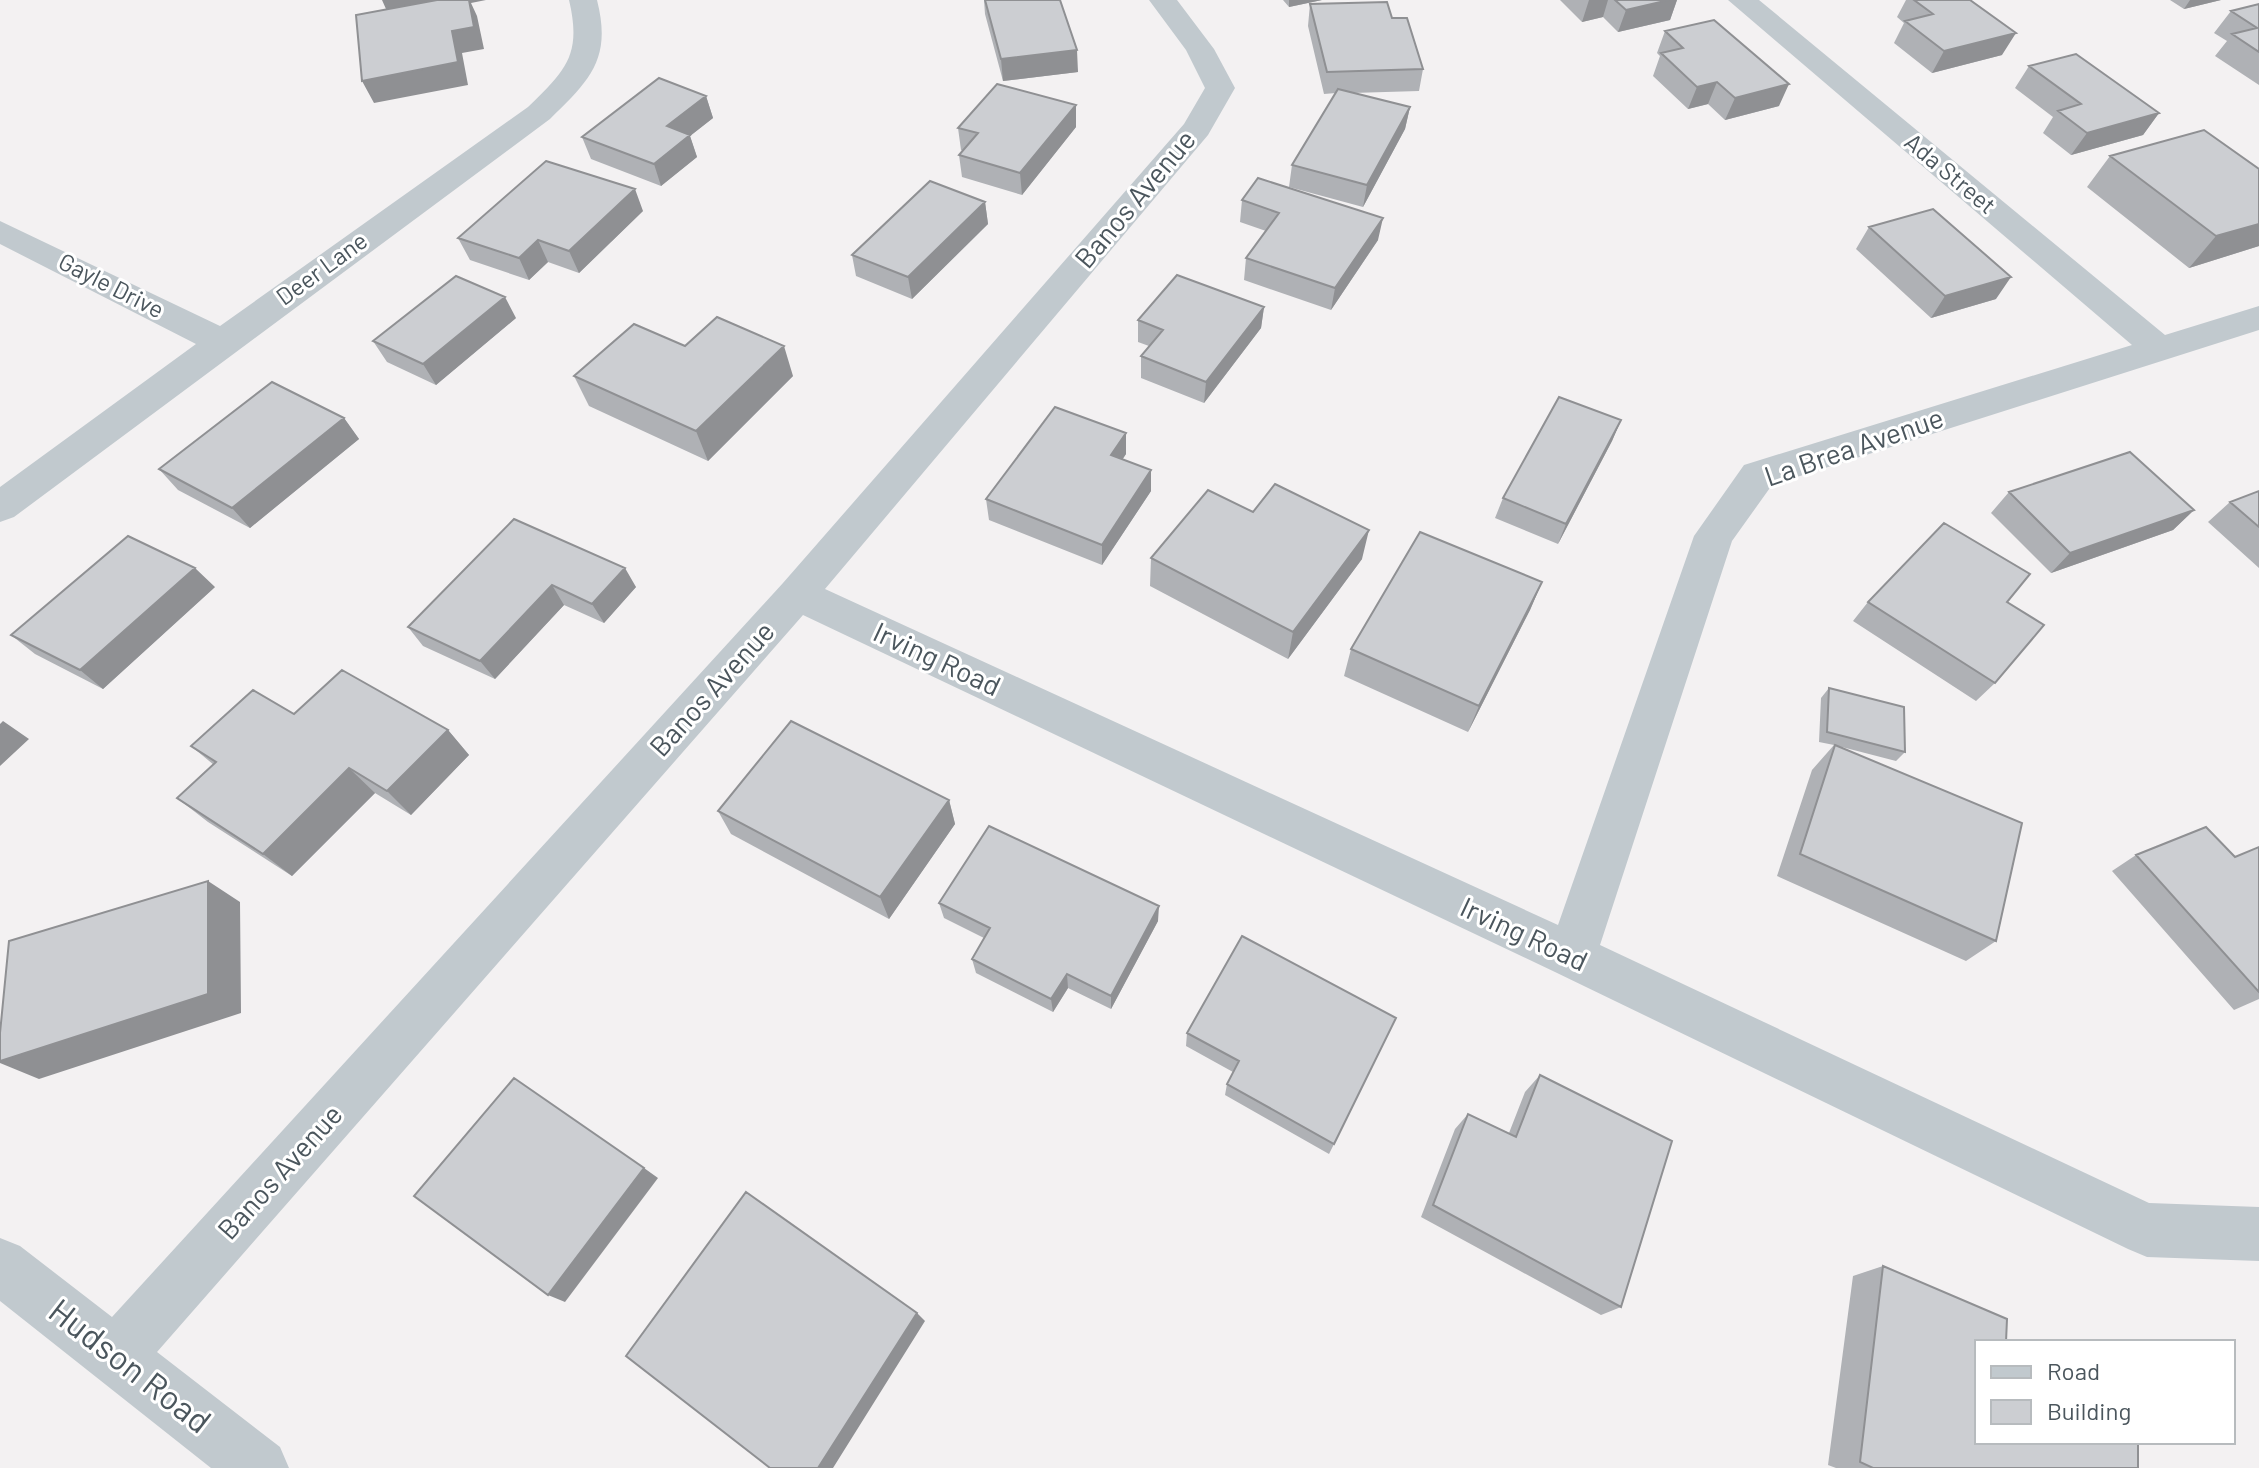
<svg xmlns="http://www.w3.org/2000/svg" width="2259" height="1468" viewBox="0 0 2259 1468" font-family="Barlow,sans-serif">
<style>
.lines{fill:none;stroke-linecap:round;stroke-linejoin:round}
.minor{fill:#c1c9ce;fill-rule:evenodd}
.wall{fill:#afb1b5}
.shaded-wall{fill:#8f9093}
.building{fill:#ccced2;stroke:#8f9093;stroke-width:2}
.labels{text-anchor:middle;stroke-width:6;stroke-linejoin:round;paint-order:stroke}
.far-street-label{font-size:24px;fill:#4b565d;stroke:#fff}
.street-label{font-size:28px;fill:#4b565d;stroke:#fff}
.near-street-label{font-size:34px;fill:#4b565d;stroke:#fff}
</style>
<rect width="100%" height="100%" fill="#f3f1f2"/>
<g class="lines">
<path class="minor" d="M569,0H597C612,59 590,80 550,119L14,517L0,522V487L196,344L0,244V221L220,326L528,107C566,70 582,55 569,0Z
M1149,0H1177L1214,49L1235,88L1208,135L825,589L1558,925L1694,536L1744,465L2132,345L1728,0H1759L2165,335L2259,306V330L1772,485L1732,541L1600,945L2149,1203L2259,1207V1261L2147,1257L2128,1249L1555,972L803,615L157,1352L280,1447L289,1468H211L0,1301V1238L20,1246L112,1317L783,583L1184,124L1205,88L1186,50Z"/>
</g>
<path class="wall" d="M984,0H1060L1078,72L1003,81L985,14Z
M1283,0H1322L1289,7Z
M1560,0H1677L1670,20L1618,32L1603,17L1582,22Z
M1906,0H1970L2002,55L1932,73L1894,43L1904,23L1897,17Z
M2170,0H2221L2184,9Z
M1310,4L1392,18L1423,69L1419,91L1352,93L1410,107L1405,129L1363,207L1289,187L1292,165L1336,93L1324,94L1308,26Z
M2259,4V85L2215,56L2227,41L2214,33L2231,11Z
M1665,31L1779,106L1725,120L1708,104L1688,109L1653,76L1660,56L1657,53Z
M2029,66L2159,113L2143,135L2071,155L2043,133L2053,117L2015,88Z
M706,96L713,118L690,136L697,157L661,186L591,159L582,137Z
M1076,105V127L1022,195L962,177L959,155L963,151L961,150L958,128Z
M2110,156L2259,246L2189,268L2087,187Z
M1242,200L1378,240L1331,310L1244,280L1246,258L1266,231L1240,222Z
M985,202L988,224L912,299L856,276L852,255Z
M643,211L579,273L548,262L529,280L470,260L458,238Z
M1869,227L1996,299L1931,318L1856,249Z
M1264,307L1261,328L1204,403L1141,378V356L1149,346L1138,342V320Z
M516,318L436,385L387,362L373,341Z
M685,346L793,376L708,461L589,406L574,376Z
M344,418L359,439L250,528L178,490L159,469Z
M1621,420L1612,441L1558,544L1495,518L1503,498Z
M1126,433V454L1122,460L1151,470V491L1102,565L989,520L986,499Z
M2259,491V568L2208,522L2230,502Z
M2009,492L2194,510L2173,530L2051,573L1991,513Z
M1253,512L1362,559L1288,659L1150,586L1151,558Z
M514,519L636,587L604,623L564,605L495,679L423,646L408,627Z
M1542,582L1530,610L1468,732L1344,676L1351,649Z
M215,587L103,689L35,654L11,635Z
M1868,602H2007L1995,683L1976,701L1853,621Z
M1829,688L1905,752L1896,761L1838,746L1996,941L1966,961L1777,876L1812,770L1834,745L1819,742L1821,698Z
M294,714L448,730L469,755L411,815L375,793L292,876L208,822L177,798L214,765L191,746Z
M949,800L955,824L889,919L731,834L718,811Z
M2259,847V999L2234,1010L2112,871L2136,855L2235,857Z
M939,903L1158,921L1111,1009L1068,988L1053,1012L976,973L972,959L984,938L944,918Z
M1242,936L1334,1144L1329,1154L1225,1095L1227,1084L1233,1072L1186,1046L1187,1033Z
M1540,1075L1621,1307L1601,1315L1421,1217L1455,1129L1468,1114L1509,1133L1525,1092Z
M1883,1266L1977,1442L2138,1468H1836L1828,1465L1853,1276Z"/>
<path class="shaded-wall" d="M382,0H486L471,3L477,16L484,49L462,53L468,85L374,103L362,81L452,31L390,18Z
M1289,0H1322L1289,7Z
M1589,0H1608L1603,17L1582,22Z
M1669,0H1677L1670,20L1618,32L1626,10Z
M2190,0H2221L2184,9Z
M2016,33L2002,55L1932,73L1944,51Z
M1077,50L1078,72L1003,81L1001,59Z
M1717,82L1708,104L1688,109L1697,87Z
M1789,84L1779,106L1725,120L1735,98Z
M706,96L713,118L690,136L697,157L661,186L654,164L667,126Z
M1076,105V127L1022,195L1020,173Z
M1410,107L1405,129L1363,207L1367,185Z
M2159,113L2143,135L2071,155L2087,133Z
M635,189L643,211L579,273L569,251Z
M985,202L988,224L912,299L908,277Z
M1383,218L1378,240L1331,310L1335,288Z
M2259,224V246L2189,268L2216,236Z
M538,240L548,262L529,280L519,258Z
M2011,277L1996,299L1931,318L1945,296Z
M505,297L516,318L436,385L423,364Z
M1264,307L1261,328L1204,403L1206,382Z
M784,346L793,376L708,461L696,431Z
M344,418L359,439L250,528L232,508Z
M1621,420L1612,441L1558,544L1566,524Z
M1126,433V454L1111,476V455Z
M1151,470V491L1102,565V545Z
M2194,510L2173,530L2051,573L2070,553Z
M1369,530L1362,559L1288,659L1293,632Z
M195,568L215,587L103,689L80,670Z
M625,568L636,587L604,623L592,604Z
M1542,582L1530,610L1468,732L1479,706Z
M552,585L564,605L495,679L480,661Z
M3,721L29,739L0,766V724Z
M448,730L469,755L411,815L387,791Z
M349,768L375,793L292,876L263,854Z
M949,800L955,824L889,919L880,897Z
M208,881L240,902L241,1013L39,1079L0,1063V1061Z
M1159,906L1158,921L1111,1009V996Z
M1067,974L1068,988L1053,1012L1051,999Z
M644,1168L658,1178L565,1302L548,1295Z
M917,1313L925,1321L833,1468H818Z"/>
<path class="building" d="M437,0H469L474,27L452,31L458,62L362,81L356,15Z
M985,0H1060L1077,50L1001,59Z
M1615,0H1669L1626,10Z
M1914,0H1970L2016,33L1944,51L1905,21L1933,14Z
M1387,2L1392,18H1407L1423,69L1327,72L1310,4Z
M2259,4V52L2232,34L2257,28L2231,11Z
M1714,20L1789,84L1735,98L1717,82L1697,87L1661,53L1683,48L1665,31Z
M2076,54L2159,113L2087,133L2058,111L2081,104L2029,66Z
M659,78L706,96L667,126L690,135L654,164L582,137Z
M997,84L1076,105L1020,173L959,155L978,133L958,128Z
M1338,89L1410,107L1367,185L1292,165Z
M2204,130L2259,169V224L2216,236L2110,156Z
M546,161L635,189L569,251L538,240L519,258L458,238Z
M1258,178L1383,218L1335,288L1246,258L1279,213L1242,200Z
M930,181L985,202L908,277L852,255Z
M1933,209L2011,277L1945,296L1869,227Z
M1177,275L1264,307L1206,382L1141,356L1163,330L1138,320Z
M456,276L505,297L423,364L373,341Z
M717,317L784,346L696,431L574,376L634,324L685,346Z
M272,382L344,418L232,508L159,469Z
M1559,397L1621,420L1566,524L1503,498Z
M1055,407L1126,433L1111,455L1151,470L1102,545L986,499Z
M2130,452L2194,510L2070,553L2009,492Z
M1275,484L1369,530L1293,632L1151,558L1208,490L1253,512Z
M2259,491V527L2230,502Z
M514,519L625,568L592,604L552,585L480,661L408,627Z
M1944,523L2030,574L2007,602L2044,625L1995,683L1868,602Z
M1420,532L1542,582L1479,706L1351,649Z
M128,536L195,568L80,670L11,635Z
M342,670L448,730L387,791L349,768L263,854L177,798L216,762L191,746L253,690L294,714Z
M1829,688L1904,707L1905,752L1827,732Z
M791,721L949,800L880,897L718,811Z
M1835,745L2022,823L1996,941L1800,854Z
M989,826L1159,906L1111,996L1067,974L1051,999L972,959L990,928L939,903Z
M2206,827L2235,857L2259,847V992L2136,855Z
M208,881V994L0,1061V1033L9,941Z
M1242,936L1396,1018L1334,1144L1227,1084L1239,1061L1187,1033Z
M1540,1075L1672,1141L1621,1307L1433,1205L1468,1114L1516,1137Z
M514,1078L644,1168L548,1295L414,1196Z
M746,1192L917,1313L818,1468H770L626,1356Z
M1883,1266L2007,1319L2006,1342H1977V1442H2138V1468H1873L1860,1462Z"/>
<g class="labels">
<g class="far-street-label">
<text transform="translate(1950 174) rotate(40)" y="8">Ada Street</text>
<text transform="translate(322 269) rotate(-36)" y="8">Deer Lane</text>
<text transform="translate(111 286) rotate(27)" y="8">Gayle Drive</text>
</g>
<g class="street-label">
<text transform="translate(1135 199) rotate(-50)" y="10">Banos Avenue</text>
<text transform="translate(1854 447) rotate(-19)" y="10">La Brea Avenue</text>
<text transform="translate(937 659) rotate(25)" y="10">Irving Road</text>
<text transform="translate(712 689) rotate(-48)" y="10">Banos Avenue</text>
<text transform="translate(1524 934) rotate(25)" y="10">Irving Road</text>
<text transform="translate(280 1172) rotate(-48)" y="10">Banos Avenue</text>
</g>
<g class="near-street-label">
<text transform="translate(130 1366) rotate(38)" y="12">Hudson Road</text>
</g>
</g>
<rect x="1975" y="1340" width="260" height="104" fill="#ffffff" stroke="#b7bbbe" stroke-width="2"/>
<rect x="1991" y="1366" width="40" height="12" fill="#c1c9ce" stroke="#b7bbbe" stroke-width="2"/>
<text x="2047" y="1380" font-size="24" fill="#4b565d">Road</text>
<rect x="1991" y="1400" width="40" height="24" fill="#ccced2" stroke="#b7bbbe" stroke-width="2"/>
<text x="2047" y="1420" font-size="24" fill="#4b565d">Building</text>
</svg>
